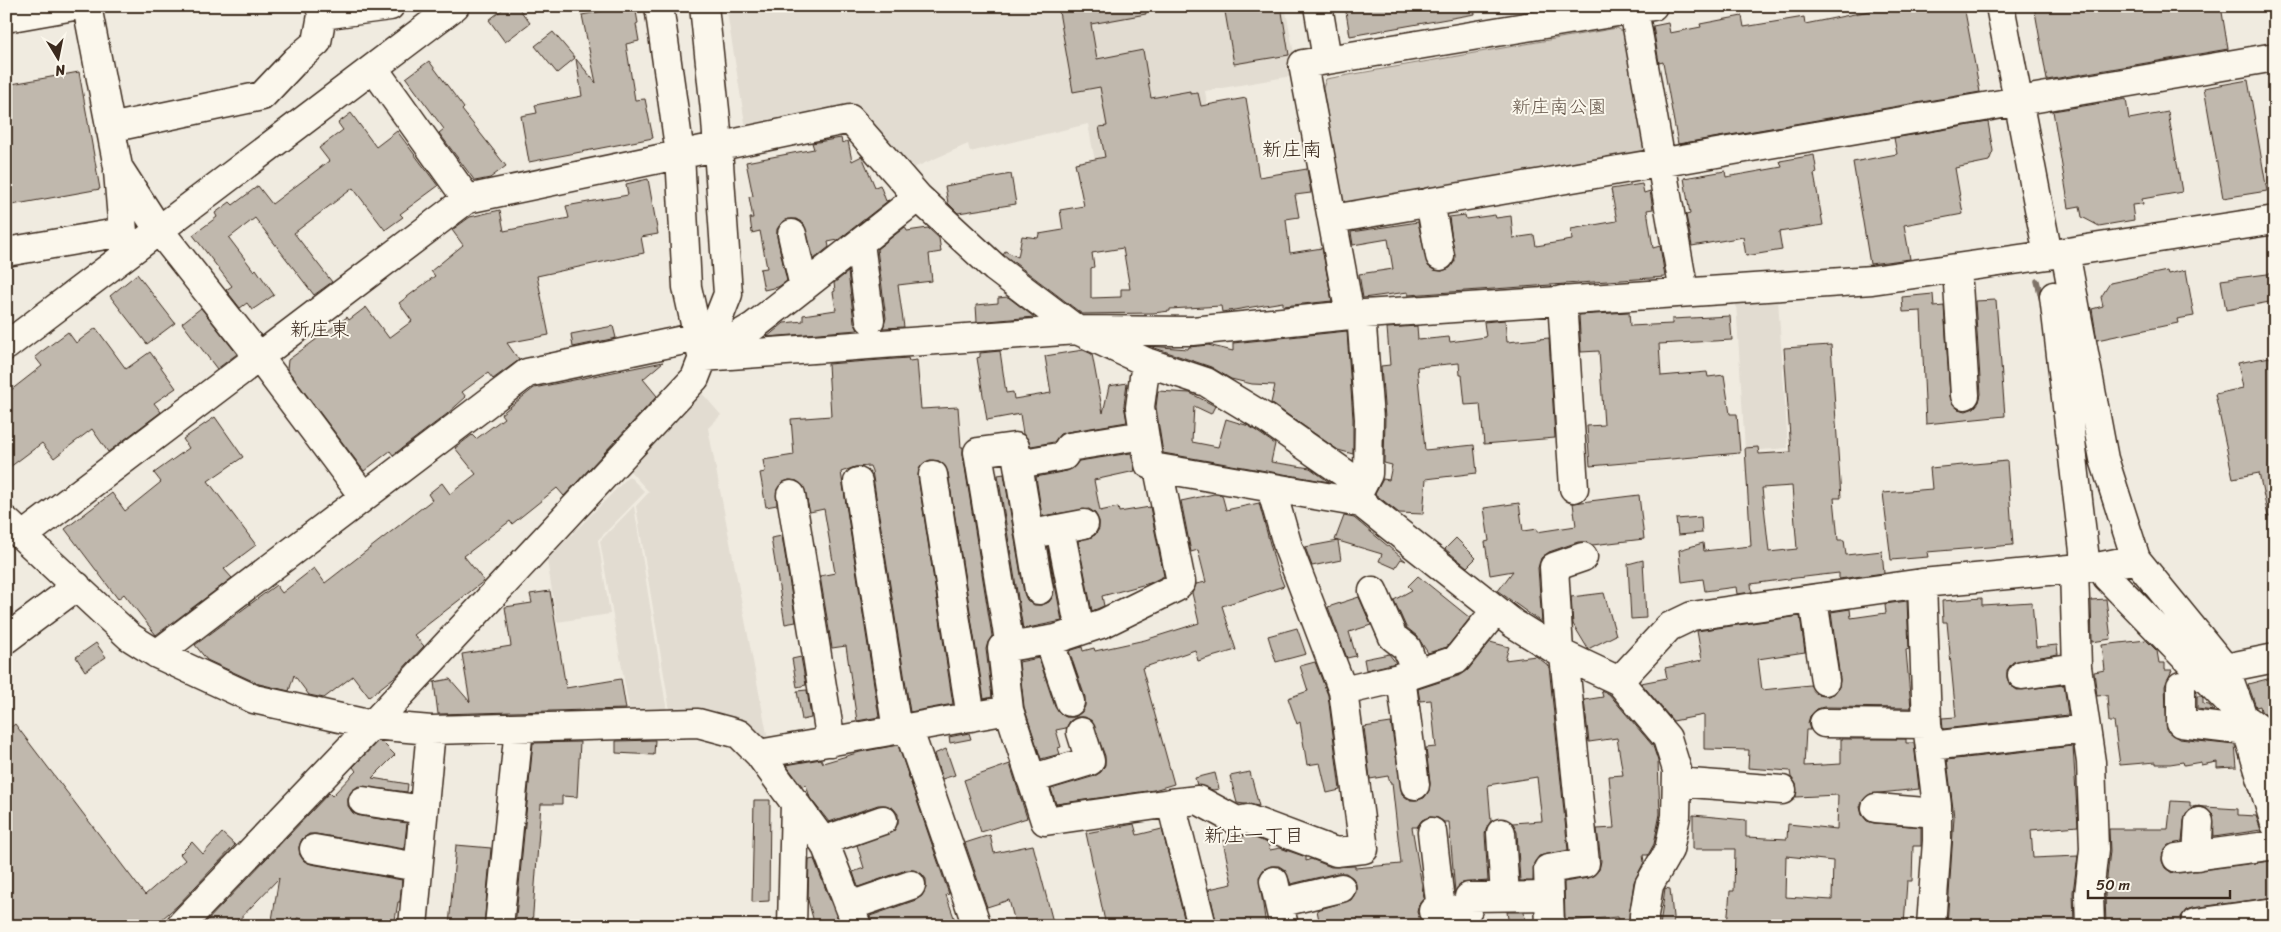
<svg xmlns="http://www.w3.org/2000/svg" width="2281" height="932" viewBox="0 0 2281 932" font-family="Sriracha,'Klee One',sans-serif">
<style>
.built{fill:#e2dcd1}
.green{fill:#d5cec3;stroke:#887c70}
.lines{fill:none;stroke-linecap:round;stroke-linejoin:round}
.stream{stroke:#7f7367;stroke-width:5.5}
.building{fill:#c0b8ad;stroke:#3b2a1e;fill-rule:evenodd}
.minor-casing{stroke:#3b2a1e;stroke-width:31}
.minor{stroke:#fbf7ec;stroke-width:28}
.labels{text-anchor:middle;stroke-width:4;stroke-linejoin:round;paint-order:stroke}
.park-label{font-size:19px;fill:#625347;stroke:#fbf7ec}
.neighbourhood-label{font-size:20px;fill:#3b2a1e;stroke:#fbf7ec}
</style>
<rect width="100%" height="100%" fill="#f0ebe0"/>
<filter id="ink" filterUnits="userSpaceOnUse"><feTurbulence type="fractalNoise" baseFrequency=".02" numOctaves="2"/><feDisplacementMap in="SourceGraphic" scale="10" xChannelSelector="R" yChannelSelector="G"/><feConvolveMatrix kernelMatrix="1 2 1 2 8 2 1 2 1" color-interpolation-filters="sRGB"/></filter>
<g filter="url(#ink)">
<path class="built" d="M726,6H1285L1298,75L1205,91L1220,174L1101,193L1088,124L970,152L968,144L909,170L852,104L746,129Z
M1778,299L1788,448L1745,451L1736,302Z
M701,392L721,415L708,428L768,739H757L671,717L636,506L649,492L629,470Z
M629,476L645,492L598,540L610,614L557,622L547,560Z
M634,506L668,718L631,720L600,541Z"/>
<path class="green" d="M1617,28L1629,35L1648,148L1641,160L1353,210L1342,203L1323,88L1326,79Z"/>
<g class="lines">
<path class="stream" d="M2037,281L2042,301"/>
</g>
<path class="building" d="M507,6H517L530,23L505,42L489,20Z
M628,6H635L638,23L636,24L639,41L626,44L635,100L645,99L653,138L529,162L521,116L537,113L535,105L582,96L576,59L596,83L582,15Z
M1058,6H1145L1146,14L1091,24L1097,59L1143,50L1151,98L1190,91V94L1198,93L1201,106L1246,98L1259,177L1307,169L1311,193L1295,195L1299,217L1286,219L1290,253L1322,248L1332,301L1283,306V302L1222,312L1221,306L1170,309V311L1153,313L1082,314L1003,254L1005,251L1018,257L1022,236L1038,238L1039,234L1063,230L1060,210L1084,206L1075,163L1105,157L1099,127L1107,126L1100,87L1073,92ZM1123,248L1130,289H1121V297L1091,298V268L1094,267L1092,253Z
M1224,6H1281L1289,55L1234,64Z
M1345,6H1474L1475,14L1350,36Z
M1894,6H1964L1980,92L1678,144L1663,62L1659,63L1653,26L1668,23L1670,33L1701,27L1700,24L1742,16L1744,27L1804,17L1805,24Z
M2034,6H2221L2228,49L2047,80Z
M553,32L575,58L557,73L535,46Z
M429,61L464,108L462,110L506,166L490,178L475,181L439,133L444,129L406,78Z
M79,72L100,189L6,206V85Z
M2248,80L2267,191L2223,198L2204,88Z
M2126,99L2129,119L2168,112L2182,192L2142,199L2143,204L2132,205L2134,220L2099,226L2082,217L2080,206L2069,208L2053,111Z
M351,113L376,147L397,131L438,186L400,214L403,217L385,230L353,188L294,233L332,282L314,295L255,218L229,238L254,271L256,269L274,295L252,310L247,303L240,308L226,290L232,286L193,235L217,217L215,213L230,202L233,205L258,186L272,204L329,161L319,148L343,130L338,123Z
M1988,122L1993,151L1989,161L1955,168L1963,214L1904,225L1910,259L1870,264L1853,162L1897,154L1894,138Z
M841,138L842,143L848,141L852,161L862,156L875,187L880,185L886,201L889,200L838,240L828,242L829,247L814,259L804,224L796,219H788L782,222L777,229V237L787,281L778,287L764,290L760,269L767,268L760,231L752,233L750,218H753L749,197L753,196L746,162L814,149L812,143Z
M1814,155L1817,173L1814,174L1823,225L1779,232L1782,250L1746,256L1743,237L1692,246L1686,215L1690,214L1684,178L1725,171L1726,177L1782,167L1780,161Z
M1011,174L1016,204L958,213L948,203L945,186Z
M648,179L658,234L641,237L644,253L537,276L549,335L507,343L519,360L493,379L488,373L462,392L466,397L447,414L393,455L390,451L364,471L287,369L288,360L347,317L349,320L366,307L389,338L412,321L399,303L435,276L431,271L463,245L452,230L470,217L500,210L504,231L569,218L566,206L628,195L626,184Z
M1642,184L1644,193L1650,191L1653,209L1647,210L1653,248L1660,246L1665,277L1408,295V292L1363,298L1359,274L1393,269L1388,239L1353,245L1351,232L1418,222L1428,266L1434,270L1442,271L1450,268L1455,261L1449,217L1465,215L1466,219L1495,215L1496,218L1511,216L1513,238L1534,235L1536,246L1572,240L1571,229L1617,221L1611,189Z
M905,227L907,231L928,228L939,238L941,252L929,254L932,281L898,285L904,327L883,328L886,318L877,249Z
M2186,270L2194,316L2177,319L2178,323L2097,340L2092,309L2103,306L2101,297L2110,283L2167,271L2168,274Z
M848,272L854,322L858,330L767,337L784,323L803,321V315L836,310L833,292L835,291L834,283Z
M2275,273V301L2226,310L2221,280Z
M137,274L175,323L147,344L110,296Z
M1933,294L1934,307L1944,306L1950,396L1952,403L1958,409L1966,411L1974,408L1979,402L1981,394L1975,301L1996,300L2005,416L1926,424L1921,311L1903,312L1902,297Z
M1008,297L1034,317L977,322L976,305L998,303V298Z
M201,308L237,354L217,369L182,323Z
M1629,312L1630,326L1672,324V319L1730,316L1732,340L1659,344L1661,376L1707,372L1708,377L1724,375L1730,414H1737L1740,453L1590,466L1587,426L1604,425L1599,351L1581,352L1579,315Z
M1505,320L1507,342L1549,338L1555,438L1484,444L1480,404L1465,405L1462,375H1460L1459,363L1417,367L1425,450L1474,445L1477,473L1426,479L1423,514L1399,513L1375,494L1383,479L1389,480L1392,465L1384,463L1385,418L1381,366L1390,365L1387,328L1417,326L1418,340L1449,337L1450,342L1486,337L1484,322Z
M613,326L616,338L573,347L571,334Z
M96,328L126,369L150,352L176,388L154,403L161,412L108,452L92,429L54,458L42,443L6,470V394L42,366L35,357L41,352L68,332L76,343Z
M1347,331L1353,419V454L1338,450L1271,403L1275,385L1252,384L1231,379L1211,367L1149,346L1188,349L1189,347L1208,345L1233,351V343Z
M1831,345L1841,498H1834L1838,540H1844L1846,555L1882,551L1884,573L1839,579V573L1796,578L1751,584L1752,592L1737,594L1736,587L1705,591L1703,579L1682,582L1679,550L1703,543L1704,551L1751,546L1745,448L1758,447L1759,454L1791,452L1784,348ZM1792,486L1797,549L1769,552L1762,488Z
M1083,350L1092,354L1103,413L1109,386L1127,383L1124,405L1127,422L1067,432L1060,434L1054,442L1031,446L1027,438L1023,434L1020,414L987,420L977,358L980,357V353L1000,351L1006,393L1013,392L1014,399L1051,393L1045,356Z
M2270,357L2275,380V515L2268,516L2259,473L2233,478L2215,394L2243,388L2238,363Z
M908,358L909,361L917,360L921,409L958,407L961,447H963V455L992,636L988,642L986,649L992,697L984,699L948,473L945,466L939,461L930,460L924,463L919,469L918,477L953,704L910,712L872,471L870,466L855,467L841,472L879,717L857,721L846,646L832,648L820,576L835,573L824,509L810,512L803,486L797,481L789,480L782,483L777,489V505L766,507L760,473L765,472L763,460L794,455L791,419L831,416L828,364Z
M663,362L643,379L657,396L564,496L557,488L512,524L510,521L464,556L484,581L414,635L424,646L397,675L369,697L353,676L324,698L309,695L294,675L289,691L259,684L207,660L195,645L276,585L282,593L314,568L325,583L432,500L428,494L442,483L450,494L476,474L455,448L472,435L476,439L504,418L501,414L534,388Z
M1158,391L1190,393L1215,406L1211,414L1194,406L1192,442L1218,447L1226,419L1249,426L1275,444L1271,462L1310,468L1329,482L1163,453L1156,407Z
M215,417L243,457L208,481L256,545L224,569L232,578L156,635L124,594L118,599L65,529L112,493L125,511L161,482L154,473L189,448L183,439Z
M1131,453L1135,471L1094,480L1100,511L1118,507L1119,512L1150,507L1164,576L1150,583L1102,596L1104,606L1092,611L1078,541L1095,535L1099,529V521L1095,513L1089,509L1042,516L1036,477L1067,471L1073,468L1079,461Z
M2007,461L2013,545L1927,552L1928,557L1891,560L1883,493L1932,489L1930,468Z
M1004,474L1024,593L1027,600L1034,605H1041L1049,602L1053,596L1054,587L1048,548L1062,621L1023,629L998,475Z
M1214,494L1222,495L1226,510L1259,503L1276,566L1284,586L1222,606L1236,650L1198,661L1195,650L1142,668L1174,784L1154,790L1056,804L1051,789L1095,776L1101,772L1105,765V756L1092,721L1085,717H1077L1070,721L1066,728L1056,730L1061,747L1058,748L1060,754L1041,759L1024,707L1019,662L1039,658L1055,707L1059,713L1066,717H1075L1082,712L1085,706V697L1069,651L1082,647L1083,651L1094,648L1095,651L1145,640L1199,623L1192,593L1196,584L1206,582L1198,550L1191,552L1181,501Z
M1639,495L1644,539L1592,545L1585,542H1578L1549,552L1541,558L1538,568L1542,623L1498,591L1513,571L1490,575L1485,542L1489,541L1484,508L1519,503L1523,531L1537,529V532L1576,526L1573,503Z
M1344,516L1354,518L1406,561L1401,559L1395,568L1379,561L1382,554L1335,540Z
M1701,517L1702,533L1678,535L1676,519Z
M782,536L796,622L785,624L771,538Z
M1456,538L1476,558L1467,567L1445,549Z
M1338,541L1341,560L1312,566L1305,547Z
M1643,560L1646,618L1631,619L1628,564Z
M1418,576L1470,618L1447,647L1428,653L1417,636L1406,627L1394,600L1412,590L1408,586Z
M550,591L566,688L621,679L626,709L438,714L434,682L450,679L470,702L462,654L511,646L505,607L532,603L530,594Z
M1604,593L1616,635L1588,649L1573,624L1571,597Z
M1359,597L1371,625L1349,632L1356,656L1347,658L1328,607Z
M1982,598V605L2032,602L2036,647L2057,645L2058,654L2013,662L2007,670V678L2010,685L2017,690L2064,685L2068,715L1943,729L1942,718L1956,717L1947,622H1943L1942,601Z
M2106,599L2111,639L2092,642L2091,600Z
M1907,601L1909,649L1906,650L1911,708L1824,707L1817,709L1810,716L1808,723L1810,730H1806L1804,766L1841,764V739H1906V743H1914L1919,789L1870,794L1863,800L1860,807L1862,815L1867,821L1874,823L1921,827V846H1913L1912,881H1907L1904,926L1784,923V926H1727L1730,891H1734L1735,849H1693V815L1746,820V837L1787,839L1788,824L1837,829L1838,795L1796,797V784L1791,777L1790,771L1748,768L1749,750L1704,749V715L1673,721L1641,683L1667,678L1665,668L1702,660L1697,631L1800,616L1805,652L1758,659L1762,690L1810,685L1819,695L1828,696L1834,694L1839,687L1840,679L1831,612L1850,609L1851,618L1886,613L1885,604ZM1786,856L1833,861L1832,900L1785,897Z
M1297,628L1306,654L1276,662L1268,636Z
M2146,640L2157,651L2159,663H2165V670H2172L2165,686L2167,731L2179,739L2235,745L2237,767L2217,768V762L2201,765V762L2184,765L2183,762L2170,764H2156V762L2120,765L2114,722H2109L2107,695L2097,696L2094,672L2105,670L2102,645Z
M1490,642L1509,647L1505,660L1536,656L1549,666L1568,850L1539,856L1534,863L1533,881H1520L1517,832L1512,823L1542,821L1537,777L1488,785L1491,821L1487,827L1485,834L1488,881L1462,883L1455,892L1449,822H1444L1438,818L1430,817L1422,820L1417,827H1412L1424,898L1419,904L1417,912L1420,920L1429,926H1320L1317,910L1351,900L1356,892V884L1353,878L1346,873H1337L1291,884L1285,870L1279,866H1271L1264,869L1259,877L1266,926H1217L1209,889L1232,884L1223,841L1247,835L1268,843L1270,850L1280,848L1306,857V861L1311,859L1331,867L1355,866V868L1401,864L1392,783H1390L1388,776L1370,779L1364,727L1391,723L1402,794L1409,800H1417L1424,798L1429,791L1430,783L1426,748L1436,747L1431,700L1420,701L1418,689L1461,675L1468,670Z
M96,643L106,657L85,671L76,657Z
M1389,654L1396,663L1366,670L1364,659Z
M801,657L806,685L797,687L792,659Z
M1315,662L1328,695L1340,790L1327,793L1320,763L1307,765L1300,722L1297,724L1288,698L1308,691L1300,666Z
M2275,677V723L2261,711L2260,706L2256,707L2248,684Z
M807,690L811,718L802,720L797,691Z
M1601,690L1609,694L1653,746L1658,761L1660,814L1654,844L1648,855H1643L1644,862L1634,882L1628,926H1619L1618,917L1565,921L1564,882L1588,878L1599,870L1601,861L1597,829L1614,828L1609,776L1623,775L1617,738L1589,742L1584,700L1603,697Z
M2197,696H2201L2203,698V704L2209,705L2214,711L2197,709Z
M15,724L145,895L185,860L180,854L192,842L203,854L222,833L235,845L177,906L154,926H6V731Z
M969,733L971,739L950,743L949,737Z
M655,740L654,755L616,753V741Z
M378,741L382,742L395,755L372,778L408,784L407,792L358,786L351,792L348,799V806L353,813L360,816L407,823L404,849L316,834H309L302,839L299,847L300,855L304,861L311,864L402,880L400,902H398L394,926H343L297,918L295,926H271L279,878L233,926H202L329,793L332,796L356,771L353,767Z
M580,742L577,797L562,796V804H541L532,926H515L533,743Z
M898,745L949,894L946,895L956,923L947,926H872L870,916L916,900L922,896L926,888V879L922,874L914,870H906L858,887L853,872L864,868L857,845L894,831L898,823V814L893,808L886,805H878L829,822L810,798L806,785L802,786L786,765L821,759L823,763L860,752Z
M2073,746L2078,826L2031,830L2033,858L2078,856L2073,892L2074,926H1947L1954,817L1947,760Z
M946,749L955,775L942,779L934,754Z
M1010,764L1027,818L981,832L964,780Z
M1250,772L1259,806L1237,803L1230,776Z
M1215,773L1219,789L1213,790L1197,785L1195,778Z
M754,800H770L769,901L752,902Z
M2171,801L2190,802V806L2238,809V815L2256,816L2261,830L2214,837L2213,815L2207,809L2199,806L2192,808L2186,813L2184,821L2182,842L2168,845L2163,852L2162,861L2165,868L2172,873H2179L2271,861L2275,897L2192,908L2186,910L2181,917L2180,926L2106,925L2105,895L2110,851L2109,829H2168Z
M1134,824L1137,835L1162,829L1186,926H1106L1086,833Z
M990,835L994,853L1033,845L1054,926H1016L1009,900L987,907L965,843Z
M456,845L491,848L484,926H449Z
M814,859L840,926H815L808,900L809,860Z
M1665,888L1670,889L1674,926H1660Z
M1507,912H1524L1526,926H1509Z"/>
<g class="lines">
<defs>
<path id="minor" d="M87,6L118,167L158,229L259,357L364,497
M659,6L680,154L687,287L702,356
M1318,6L1327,59
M2000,6L2048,255L2275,220
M1634,10L1684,292
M322,15L390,6
M6,18L74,6
M374,69L467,199
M110,128L262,96L296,60L317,42L322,15L320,6
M1430,202L1440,256
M1333,219L2275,57
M792,234L804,287
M860,243L870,320
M6,252L123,232L118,171
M2065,252L2104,459L2136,559L2225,668L2243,717L2275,824
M1957,268L1965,395
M2054,296L2086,568
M1562,300L1574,488
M1350,315L1303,64L1653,6
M6,346L455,6
M707,354L754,326L918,197
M702,357L1077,330L1193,331L1350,315L1872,280L2048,255
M1146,362L1140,407L1149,464L1158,468L1181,582L1175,588L1104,623L1056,639L1002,648L1009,710L1045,821L1171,803L1202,926
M1018,464L1064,456L1069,447L1144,435
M1158,468L1361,503
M933,475L971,717
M858,482L897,730
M1358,494L1368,474L1369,419L1361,314
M791,495L831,742
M6,521L130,637L157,654L254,699L372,725L695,378L728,294L716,120L704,6
M1060,529L1080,631
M1042,532L1084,524
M23,536L467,199L850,119L918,197L995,268L1077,330L1146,362L1206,382L1267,419L1350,477L1361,503L1514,624L1564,655L1619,681L1667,738L1677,770L1676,816L1669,850L1649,885L1644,915V926
M2102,566L2107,577L2243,717L2259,729L2275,746
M2074,569L2077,667L2091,762L2094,849L2089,894L2090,926
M1922,583L1927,724L1937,806V841L1931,926
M1373,591L1393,637L1407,648L1416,673
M1813,599L1825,681
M6,639L77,586
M1049,640L1070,702
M1010,647L978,452L1015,447L1039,590
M1559,651L1554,567L1583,557
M157,654L527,373L698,337
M2225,668L2275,658
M2022,675L2077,667
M1401,677L1415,785
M1619,681L1669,627L1692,616L1922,583L2102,566L2136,559
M2181,686V723L2247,731
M1343,691L1408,676L1456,660L1496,610
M1824,723L1927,724
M908,728L977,926
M1930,746L2086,729
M759,754L1009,710
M1031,779L1090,761L1081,732
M1677,782L1782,790
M363,801L423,810
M1171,803L1198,800L1237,821L1248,819L1336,852L1364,849L1343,691L1288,547L1271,488
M1876,808L1937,813
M1432,832L1441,910
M1501,833L1505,896
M823,841L883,820
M314,849L418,867
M2197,856L2199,822
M2177,858L2275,845
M1274,881L1284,926
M1279,903L1341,888
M850,906L911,885
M1433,911L1468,909L1469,897L1549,896
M2195,923L2275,912
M180,926L372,725L431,730L698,723L739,734L759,754L825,844L857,926
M413,926L431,730
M499,926L519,728
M792,926L795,802
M1550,926L1548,869L1585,863L1564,655"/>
</defs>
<use href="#minor" class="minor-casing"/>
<use href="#minor" class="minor"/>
</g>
</g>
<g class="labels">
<g class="park-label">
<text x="1559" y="113">新庄南公園</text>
</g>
<g class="neighbourhood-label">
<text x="1292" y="156">新庄南</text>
<text x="320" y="336">新庄東</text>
<text x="1254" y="842">新庄一丁目</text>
</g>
</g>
<rect width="2281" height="932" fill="none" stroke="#fbf7ec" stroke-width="25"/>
<rect x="12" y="12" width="2256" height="907" fill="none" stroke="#3b2a1e" stroke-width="2" filter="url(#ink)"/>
<g transform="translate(58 58) rotate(170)" stroke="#fbf7ec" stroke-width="4" paint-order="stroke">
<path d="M0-4L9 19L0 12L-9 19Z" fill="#3b2a1e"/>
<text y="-8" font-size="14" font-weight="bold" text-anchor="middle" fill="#3b2a1e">N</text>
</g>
<path d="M2088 890v8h142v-8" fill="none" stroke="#3b2a1e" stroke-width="2.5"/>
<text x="2096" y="890" font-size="15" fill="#3b2a1e" stroke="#fbf7ec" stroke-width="4" paint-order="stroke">50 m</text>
</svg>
